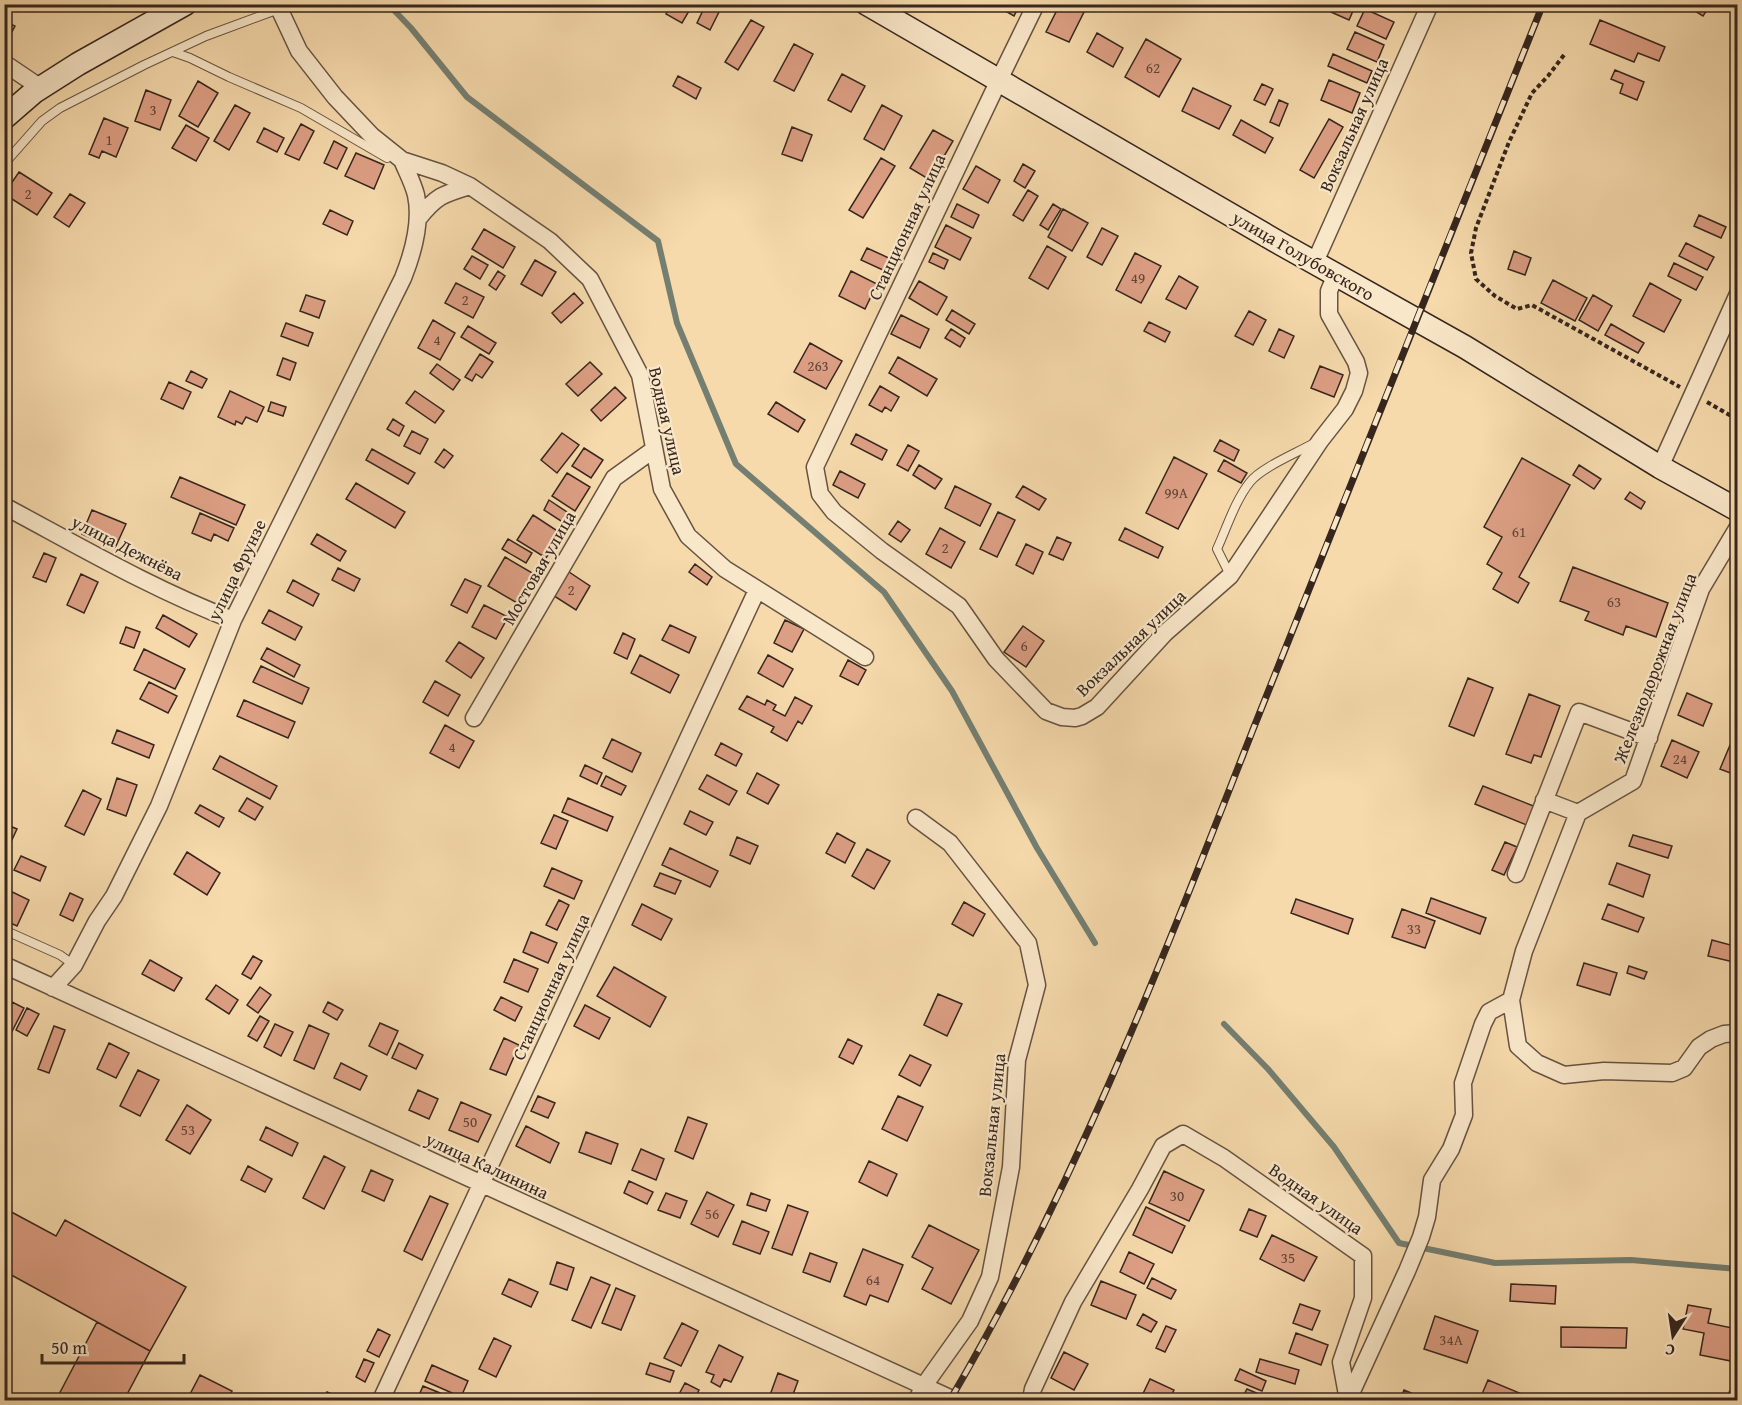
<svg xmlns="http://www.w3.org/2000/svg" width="1742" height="1405" viewBox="0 0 1742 1405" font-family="'Gentium Book Plus',serif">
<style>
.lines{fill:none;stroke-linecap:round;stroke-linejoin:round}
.stream{stroke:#747f72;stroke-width:6}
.building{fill:#dd9f84;stroke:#36261e;stroke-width:1.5}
.lane-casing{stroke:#665342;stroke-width:10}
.street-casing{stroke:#665342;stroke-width:19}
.secondary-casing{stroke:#36261e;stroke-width:25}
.path{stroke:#36261e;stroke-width:4;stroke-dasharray:4.5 3;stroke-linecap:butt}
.lane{stroke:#f9e7c9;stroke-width:8}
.street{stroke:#f9e7c9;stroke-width:16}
.secondary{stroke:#f9e7c9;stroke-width:22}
.rail-casing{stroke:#36261e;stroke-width:7}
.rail{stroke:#f9e7c9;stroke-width:4.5;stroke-dasharray:14;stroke-linecap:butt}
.labels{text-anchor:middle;stroke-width:4.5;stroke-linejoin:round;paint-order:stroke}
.number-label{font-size:15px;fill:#604438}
.street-label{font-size:18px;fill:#36261e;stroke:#f9e7c9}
</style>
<rect width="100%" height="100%" fill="#f6daac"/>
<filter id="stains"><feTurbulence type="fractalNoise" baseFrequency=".00333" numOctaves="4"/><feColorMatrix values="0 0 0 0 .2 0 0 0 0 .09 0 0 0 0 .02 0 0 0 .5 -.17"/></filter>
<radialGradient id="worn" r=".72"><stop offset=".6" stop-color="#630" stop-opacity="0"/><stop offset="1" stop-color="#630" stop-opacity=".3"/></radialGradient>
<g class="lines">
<path class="stream" d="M388,4L411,28L467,97L658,241L677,323L736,464L884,592L952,691L1037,848L1095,943
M1224,1024L1268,1069L1334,1147L1399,1243L1495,1263L1631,1260L1738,1269"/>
</g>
<path class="building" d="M671,4H693L682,23L666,14Z
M706,4H723L710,30L697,23Z
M993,4H1020L1014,16Z
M1060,4H1068L1084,12L1069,42L1046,32Z
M1334,4H1356L1349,20L1331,12Z
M1699,4H1711L1703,16L1695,11Z
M1365,9L1394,22L1386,39L1357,26Z
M751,20L764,27L738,70L725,62Z
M1600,20L1665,47L1659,61L1638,53L1634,62L1590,44Z
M4,21L15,26L7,41L4,39Z
M1355,32L1384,45L1377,62L1347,49Z
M1097,33L1123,48L1113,67L1087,52Z
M1146,39L1181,59L1159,97L1125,77Z
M794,44L813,54L794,91L774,81Z
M1333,54L1372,71L1367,83L1328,66Z
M1615,70L1644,82L1637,100L1620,93L1623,84L1611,79Z
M842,74L865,86L851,112L828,100Z
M678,76L701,88L696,99L673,86Z
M1329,80L1360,93L1352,113L1321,100Z
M198,81L218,93L198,127L179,116Z
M1262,84L1273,89L1265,105L1254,100Z
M1193,88L1231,106L1219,129L1182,111Z
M146,90L171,100L160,130L135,121Z
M1279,100L1288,104L1279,126L1270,122Z
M235,105L250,113L229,150L214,141Z
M882,105L902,116L884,150L864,139Z
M104,118L128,128L116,157L102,151L99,158L89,154Z
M1329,119L1343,127L1314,178L1300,170Z
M1241,120L1273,138L1265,153L1233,135Z
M301,124L314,131L299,160L285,154Z
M186,125L209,138L196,161L172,148Z
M792,127L812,135L802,161L782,154Z
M264,128L284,138L277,152L257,142Z
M933,130L953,141L930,180L910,168Z
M334,141L347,148L337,169L324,163Z
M356,153L384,165L374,189L345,176Z
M881,158L895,166L863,218L849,210Z
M1023,164L1035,171L1025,188L1014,181Z
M976,166L1000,180L988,203L963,189Z
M19,172L52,193L37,215L4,194Z
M1028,190L1038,196L1023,221L1013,215Z
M70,194L85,203L69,227L54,217Z
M957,204L979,215L973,228L951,217Z
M1053,204L1061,209L1048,230L1040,225Z
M1063,209L1088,223L1072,251L1048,237Z
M330,210L353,221L347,235L323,224Z
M1699,215L1726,227L1721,238L1694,226Z
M946,225L971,238L960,260L935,247Z
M1102,228L1118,236L1102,265L1087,257Z
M484,229L515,247L503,268L472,249Z
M1686,243L1714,257L1707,270L1679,256Z
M1047,246L1066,257L1048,289L1029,278Z
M867,248L891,259L885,271L861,260Z
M1514,251L1531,258L1525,275L1508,269Z
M933,253L948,260L944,269L929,262Z
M1135,253L1161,266L1141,303L1116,290Z
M472,256L488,265L480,279L464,269Z
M535,260L556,272L542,296L521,284Z
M1674,263L1703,277L1696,290L1668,276Z
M498,271L505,276L496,290L489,285Z
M851,271L877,284L865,309L839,296Z
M1179,276L1198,287L1186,309L1166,299Z
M1553,280L1587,298L1575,321L1541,303Z
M919,281L947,297L937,315L909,298Z
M456,283L484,297L473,318L445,303Z
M1650,283L1681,300L1664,332L1633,316Z
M574,293L583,303L561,323L552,313Z
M306,295L325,301L319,318L300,311Z
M1593,295L1612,306L1598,331L1579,320Z
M952,310L975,324L969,334L946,320Z
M1249,311L1266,320L1253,345L1235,336Z
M901,315L929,329L920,348L891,334Z
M433,320L455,333L440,360L418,348Z
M1149,322L1170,332L1165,342L1144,331Z
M286,323L313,333L308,346L281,336Z
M1611,324L1644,343L1638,353L1605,335Z
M468,326L496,343L489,354L461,337Z
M951,329L965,338L960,347L945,338Z
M1279,329L1294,336L1284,358L1269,351Z
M810,343L842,361L826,389L794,372Z
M480,354L493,362L482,378L476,374L472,381L465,377Z
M898,357L937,379L927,396L889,373Z
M283,358L296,363L290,380L277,375Z
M590,362L602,374L578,396L566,384Z
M437,364L460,380L453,390L430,373Z
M1320,366L1343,375L1334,397L1311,388Z
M191,371L207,379L202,388L186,381Z
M169,382L191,392L183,409L161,399Z
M880,386L899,397L891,411L885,407L882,412L869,405Z
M615,387L626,398L601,421L591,410Z
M230,391L264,407L257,422L246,417L242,424L236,421L235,425L218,417Z
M415,391L444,411L435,423L406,403Z
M271,402L286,407L283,416L268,411Z
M776,402L805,420L798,432L768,414Z
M393,419L404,426L399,436L387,429Z
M412,431L428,439L420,454L404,446Z
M562,433L579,445L557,473L541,460Z
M856,434L887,450L882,460L851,444Z
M1220,440L1239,450L1234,461L1214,451Z
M908,445L919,451L908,471L897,465Z
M584,448L603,460L591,478L572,466Z
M372,449L415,473L408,484L366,460Z
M444,449L453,456L444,468L435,462Z
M1174,457L1207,474L1178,529L1146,513Z
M1522,458L1570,485L1519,577L1529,583L1518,603L1493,589L1502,573L1487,564L1502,537L1484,527Z
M1224,460L1247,473L1241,483L1218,471Z
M919,465L942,479L935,489L913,475Z
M1579,465L1601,479L1594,489L1573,475Z
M840,471L865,484L858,498L833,485Z
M567,473L590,487L575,511L552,496Z
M180,477L245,505L236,525L171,497Z
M356,483L405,512L395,528L346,499Z
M955,486L991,504L980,526L945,508Z
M1023,486L1046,499L1039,510L1016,497Z
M1630,492L1645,502L1641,509L1625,499Z
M549,500L570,514L564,523L544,510Z
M92,510L126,524L115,548L82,534Z
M998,512L1015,520L997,557L980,549Z
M200,513L234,528L228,541L214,534L211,541L192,533Z
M533,515L562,534L546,558L517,540Z
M898,521L910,530L901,542L889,534Z
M940,528L965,542L951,568L926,554Z
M1125,528L1163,547L1158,558L1119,540Z
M317,534L346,551L340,561L311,544Z
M1057,537L1071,543L1063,560L1049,554Z
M508,539L532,553L526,563L502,549Z
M1026,544L1043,552L1033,574L1016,565Z
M44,553L56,558L46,582L33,577Z
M505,557L534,574L517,603L488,586Z
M695,564L712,577L707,585L689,572Z
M1573,567L1668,603L1656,637L1626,626L1623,635L1585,620L1589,612L1560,601Z
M338,568L360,579L354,591L332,580Z
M566,570L590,586L576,610L551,594Z
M81,574L98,582L84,613L67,605Z
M465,579L481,586L467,613L451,605Z
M293,580L319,594L313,606L287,592Z
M484,605L508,617L496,639L472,627Z
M269,610L302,627L295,640L262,623Z
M163,615L197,634L189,647L156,628Z
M785,620L804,629L792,652L774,643Z
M670,625L696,637L689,653L662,640Z
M1023,626L1044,641L1026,667L1004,652Z
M126,627L140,632L134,648L120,643Z
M623,633L635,639L627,659L614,653Z
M459,642L484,658L471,678L446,661Z
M267,648L300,665L294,677L261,659Z
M144,649L185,669L175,689L134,670Z
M640,655L679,675L670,693L631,673Z
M768,655L793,669L783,687L758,673Z
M848,660L866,670L858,685L840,676Z
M261,666L309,688L302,704L253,682Z
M1468,678L1493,688L1474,736L1449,726Z
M435,681L460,695L448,716L423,702Z
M149,682L177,696L168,713L140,699Z
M1687,693L1712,704L1703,726L1678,715Z
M1529,694L1560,706L1541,757L1534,755L1531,763L1506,754Z
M747,696L765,705L767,700L776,705L773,710L785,716L795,697L812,706L802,724L798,721L787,741L771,732L774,727L739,709Z
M244,700L295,722L288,738L237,716Z
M445,725L474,741L459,768L430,753Z
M117,730L154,745L149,758L112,743Z
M1733,738L1738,740V776L1720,769Z
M612,739L641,753L632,772L603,758Z
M1672,740L1699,752L1687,778L1661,766Z
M721,743L742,754L736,766L715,755Z
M220,756L277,786L270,799L213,769Z
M585,765L602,773L597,784L580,776Z
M757,773L779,785L768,804L747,793Z
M707,775L737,791L729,805L699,789Z
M606,776L626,786L621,795L601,786Z
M117,778L137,785L126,816L107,809Z
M1483,786L1536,807L1529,826L1475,804Z
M83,790L101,799L84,835L65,826Z
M247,798L263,807L255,820L239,811Z
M568,798L613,817L607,831L562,812Z
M200,805L224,818L219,827L195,813Z
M690,811L713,822L706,835L684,824Z
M554,815L568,821L556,849L541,843Z
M5,824L17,829L4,857V825Z
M837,833L855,843L845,863L826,853Z
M1633,835L1672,846L1668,858L1629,846Z
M737,837L758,846L750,864L730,855Z
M1505,842L1517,847L1504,875L1492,870Z
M670,848L718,871L710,887L662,865Z
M867,849L890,861L874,889L852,876Z
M187,852L220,873L207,895L174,874Z
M21,856L46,867L40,881L14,870Z
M1617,863L1650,875L1643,897L1609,884Z
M552,868L582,881L574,899L544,886Z
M660,873L681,881L675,894L654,886Z
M4,888L29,900L17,926L4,920Z
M70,893L83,899L73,921L60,915Z
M1431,898L1486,918L1480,934L1426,913Z
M1296,899L1353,919L1348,934L1291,913Z
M559,900L569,905L557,930L546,925Z
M964,902L985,914L973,936L952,924Z
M642,904L672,919L661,940L632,925Z
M1608,904L1644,918L1638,932L1602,919Z
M1402,909L1435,921L1425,948L1392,937Z
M531,932L557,943L548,963L523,952Z
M1712,940L1738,947V963L1708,956Z
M253,956L262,961L251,979L242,974Z
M514,959L538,969L528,992L504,982Z
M150,960L182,978L174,991L142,974Z
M1584,963L1617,973L1610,995L1577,985Z
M1629,966L1647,972L1644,979L1627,973Z
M614,967L666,997L650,1027L597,996Z
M216,985L238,1000L229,1014L206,999Z
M260,987L271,995L258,1013L247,1005Z
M938,994L962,1004L947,1036L924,1025Z
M501,997L522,1007L515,1021L494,1010Z
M12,1002L24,1008L4,1047V1017Z
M328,1002L343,1010L337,1020L323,1012Z
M585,1005L610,1018L599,1039L574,1026Z
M27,1008L39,1014L27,1036L16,1030Z
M260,1016L269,1021L257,1041L248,1036Z
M380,1023L398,1031L387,1055L369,1046Z
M275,1024L293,1032L281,1056L264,1047Z
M309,1025L329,1034L314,1069L294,1060Z
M54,1026L65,1030L49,1073L38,1069Z
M504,1038L519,1045L506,1075L490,1069Z
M848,1039L862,1046L853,1064L839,1057Z
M109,1043L129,1053L116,1078L97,1069Z
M399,1043L423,1055L416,1069L392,1058Z
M910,1055L931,1065L920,1086L899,1075Z
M341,1063L367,1076L360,1090L334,1078Z
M138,1070L159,1080L140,1116L120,1106Z
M418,1090L438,1099L429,1119L409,1110Z
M538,1096L555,1103L548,1118L531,1111Z
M898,1096L923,1107L907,1141L882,1129Z
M461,1102L491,1115L478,1142L449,1130Z
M187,1105L211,1120L190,1154L166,1140Z
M688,1117L707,1124L693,1159L675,1151Z
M526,1126L559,1143L550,1163L516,1146Z
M266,1127L298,1143L292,1156L260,1140Z
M586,1132L618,1144L611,1164L579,1152Z
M641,1149L664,1159L656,1180L632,1170Z
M324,1156L345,1167L324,1209L303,1198Z
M869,1161L897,1174L887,1196L859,1182Z
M248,1166L272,1179L265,1192L241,1180Z
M371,1170L393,1180L384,1201L362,1191Z
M1164,1171L1204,1190L1189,1221L1149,1203Z
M629,1181L653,1192L647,1204L624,1193Z
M707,1192L734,1205L718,1237L691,1224Z
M666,1193L687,1201L680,1218L658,1210Z
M751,1193L770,1200L766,1211L747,1205Z
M430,1196L448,1204L422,1260L404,1251Z
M788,1205L808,1212L792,1255L772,1248Z
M1146,1207L1185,1226L1172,1253L1133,1235Z
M4,1208L56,1236L65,1220L186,1287L150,1351L4,1271Z
M1249,1209L1266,1216L1257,1237L1240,1230Z
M742,1221L769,1232L760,1254L733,1244Z
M929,1225L979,1250L951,1304L922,1289L933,1268L912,1257Z
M1272,1235L1317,1257L1304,1281L1260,1259Z
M863,1249L903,1265L888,1302L870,1295L866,1305L844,1296Z
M1129,1252L1154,1264L1144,1284L1120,1272Z
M810,1253L837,1263L830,1282L803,1272Z
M557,1262L574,1268L567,1290L550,1284Z
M591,1277L610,1285L591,1328L572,1320Z
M1152,1278L1176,1290L1171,1299L1147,1288Z
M509,1279L538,1292L531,1307L502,1294Z
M1101,1281L1136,1295L1126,1319L1091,1305Z
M1511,1284L1556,1286L1555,1304L1510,1301Z
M616,1288L635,1296L621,1330L602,1323Z
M1300,1304L1320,1311L1312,1330L1293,1323Z
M1688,1305L1711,1309L1708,1323L1737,1329L1731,1361L1700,1355L1704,1333L1683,1329Z
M1143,1314L1157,1322L1151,1332L1137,1325Z
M1435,1316L1478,1331L1467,1363L1424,1349Z
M97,1322L150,1351L124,1400H56Z
M682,1323L698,1331L681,1366L664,1358Z
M1166,1326L1176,1330L1165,1352L1156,1348Z
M1561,1327L1627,1328L1626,1348L1561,1347Z
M378,1329L390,1335L379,1357L367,1351Z
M1296,1333L1328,1345L1321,1365L1289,1353Z
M494,1338L511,1346L496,1377L479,1369Z
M719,1345L743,1357L731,1382L724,1379L720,1387L711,1382L714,1375L706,1372Z
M1064,1352L1088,1364L1074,1390L1051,1378Z
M364,1359L374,1363L365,1382L356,1377Z
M1260,1359L1299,1370L1295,1384L1256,1372Z
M650,1363L674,1371L670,1382L646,1374Z
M432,1365L468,1381L461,1397L425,1381Z
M1240,1369L1266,1381L1262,1391L1235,1380Z
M778,1373L798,1381L791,1400H785L770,1395Z
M200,1375L232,1391L227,1400H187Z
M1150,1379L1174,1390L1169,1400H1140Z
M1488,1380L1529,1397L1528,1400H1497L1482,1394Z
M685,1383L699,1390L694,1400H688L678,1396Z
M423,1386L440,1393L437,1400H417Z
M1247,1389L1273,1400H1241Z
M1404,1390L1428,1400H1400Z
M327,1392L345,1400H323Z"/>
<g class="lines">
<defs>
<path id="lane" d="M173,52L190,58L229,77L301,108L387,158
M4,164L42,121L60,108L144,65L206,36L279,9
M1230,575L1217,549C1227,527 1235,501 1250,482C1262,467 1297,453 1314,443
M4,930L60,955L74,965"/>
<path id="street" d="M277,4L299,51L335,97L372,136L402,160L442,173L470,186L550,241L590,279L640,375L662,489L688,536L725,569L865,657
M1036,4L999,80L815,467L820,494L834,512L882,551L959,606L996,659L1046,711L1062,717L1075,718L1082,716L1097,707L1165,633L1230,576L1320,441L1345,409L1354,391L1359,373L1356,362L1329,314V291L1336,274
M4,63L41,88
M418,219C436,196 443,194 470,186
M1315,262L1430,4
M1660,467L1738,294
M4,506C79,546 154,590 233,620
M1738,527L1701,589L1633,781L1578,813L1524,951L1511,1000L1518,1046L1537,1063L1564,1075L1604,1071L1672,1073L1684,1068L1699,1047L1711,1039L1724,1034L1738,1033
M474,718L614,478L653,450
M1544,800L1578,813
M916,818L950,843L1028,943L1037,985L1017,1060L1011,1167L990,1277L970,1321L923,1387L917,1400
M1516,874L1579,712L1649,738
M4,965L954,1400
M53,988L74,965L97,921L114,896L159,806L233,620L403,278C413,253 422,223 416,195C413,183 407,172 402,160
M381,1400L757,590
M1031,1400L1033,1389L1073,1302L1140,1189L1163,1146L1183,1134L1224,1158L1363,1256V1298L1341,1362L1348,1400
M1348,1400L1407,1271L1421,1237L1427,1217L1432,1180L1451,1149L1464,1115L1463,1083L1483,1024L1489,1012L1511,1000
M1735,1400L1738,1394"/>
<path id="secondary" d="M867,4L1281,244L1465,347L1660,467L1738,510
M4,118L34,92L78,64L185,4"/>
</defs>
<use href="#lane" class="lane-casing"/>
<use href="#street" class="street-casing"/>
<use href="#secondary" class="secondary-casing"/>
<path class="path" d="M1564,55L1548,76L1532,93L1509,142L1476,228L1471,253L1476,279L1495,296L1517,309L1532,305L1680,387
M1707,402L1738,420"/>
<use href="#lane" class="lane"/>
<use href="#street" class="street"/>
<use href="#secondary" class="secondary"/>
<defs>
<path id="rail" d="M950,1400C1075,1187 1164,956 1254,727C1350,486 1446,245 1543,4"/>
</defs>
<use href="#rail" class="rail-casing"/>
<use href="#rail" class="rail"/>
</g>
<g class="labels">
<g class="number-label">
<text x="1153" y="73">62</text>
<text x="153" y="115">3</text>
<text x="109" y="145">1</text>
<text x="28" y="199">2</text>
<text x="1138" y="283">49</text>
<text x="465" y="305">2</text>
<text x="437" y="345">4</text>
<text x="818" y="371">263</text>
<text x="1176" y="498">99А</text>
<text x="1519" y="537">61</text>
<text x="945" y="553">2</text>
<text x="571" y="595">2</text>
<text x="1614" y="607">63</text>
<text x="1024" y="651">6</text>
<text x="452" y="752">4</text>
<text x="1680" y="764">24</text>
<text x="1414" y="934">33</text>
<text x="470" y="1127">50</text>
<text x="188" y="1135">53</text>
<text x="1177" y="1201">30</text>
<text x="712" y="1219">56</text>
<text x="1288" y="1263">35</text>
<text x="873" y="1285">64</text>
<text x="1451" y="1345">34А</text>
</g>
<g class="street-label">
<text transform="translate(1354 125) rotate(-66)" y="6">Вокзальная улица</text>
<text transform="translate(907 227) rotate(-65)" y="6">Станционная улица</text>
<text transform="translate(1303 256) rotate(30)" y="6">улица Голубовского</text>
<text transform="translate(667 421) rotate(77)" y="6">Водная улица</text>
<text transform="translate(127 548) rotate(27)" y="6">улица Дежнёва</text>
<text transform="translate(539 568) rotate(-60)" y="6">Мостовая улица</text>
<text transform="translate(237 570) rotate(-64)" y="6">улица Фрунзе</text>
<text transform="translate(1131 643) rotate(-44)" y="6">Вокзальная улица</text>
<text transform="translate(1655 668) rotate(-69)" y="6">Железнодорожная улица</text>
<text transform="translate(551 987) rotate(-65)" y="6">Станционная улица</text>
<text transform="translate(992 1125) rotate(-84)" y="6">Вокзальная улица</text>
<text transform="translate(487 1166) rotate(25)" y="6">улица Калинина</text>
<text transform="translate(1316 1199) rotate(35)" y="6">Водная улица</text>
</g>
</g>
<rect width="1742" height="1405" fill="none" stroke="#f6daac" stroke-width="24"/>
<rect x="6" y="6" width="1730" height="1393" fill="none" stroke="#36261e" stroke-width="3"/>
<rect x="12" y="12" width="1718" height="1381" fill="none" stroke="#36261e" stroke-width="1.5"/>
<g transform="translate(1673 1336) rotate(192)" stroke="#f9e7c9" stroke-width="4.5" paint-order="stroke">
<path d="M0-4.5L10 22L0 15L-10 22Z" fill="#36261e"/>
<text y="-9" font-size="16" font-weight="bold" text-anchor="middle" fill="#36261e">С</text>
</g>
<path d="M42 1354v9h142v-9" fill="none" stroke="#36261e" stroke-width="3"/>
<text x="51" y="1354" font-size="18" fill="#36261e" stroke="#f9e7c9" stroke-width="4.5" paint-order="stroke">50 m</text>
<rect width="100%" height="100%" filter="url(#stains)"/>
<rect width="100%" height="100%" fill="url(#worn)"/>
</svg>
